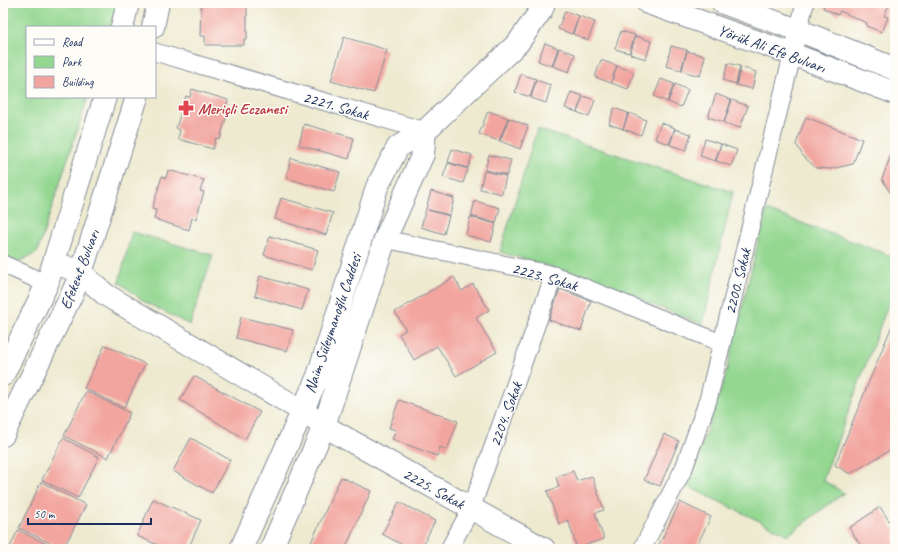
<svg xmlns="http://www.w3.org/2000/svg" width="898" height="552" viewBox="0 0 898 552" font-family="Caveat,sans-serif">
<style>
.green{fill:#93d790;stroke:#578377}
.building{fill:#f2a59f}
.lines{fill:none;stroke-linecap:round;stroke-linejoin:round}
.street-casing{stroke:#848c97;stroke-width:19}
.secondary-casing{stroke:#848c97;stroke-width:24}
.street{stroke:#fff;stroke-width:17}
.secondary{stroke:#fff;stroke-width:22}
.labels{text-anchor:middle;stroke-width:3;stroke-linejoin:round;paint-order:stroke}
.street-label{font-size:16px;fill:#1b2f5e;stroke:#fdfcf7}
.health-label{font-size:16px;font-weight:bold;fill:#be3a42;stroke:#fdfcf7;text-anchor:start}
</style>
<rect width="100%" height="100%" fill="#fdfcf7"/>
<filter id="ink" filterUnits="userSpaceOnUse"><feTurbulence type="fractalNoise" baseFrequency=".025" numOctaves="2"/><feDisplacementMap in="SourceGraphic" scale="8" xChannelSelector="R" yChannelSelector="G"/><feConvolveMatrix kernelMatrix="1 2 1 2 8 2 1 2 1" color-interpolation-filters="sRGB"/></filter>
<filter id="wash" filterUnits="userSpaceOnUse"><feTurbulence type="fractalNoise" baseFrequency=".012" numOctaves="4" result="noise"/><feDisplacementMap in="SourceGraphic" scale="16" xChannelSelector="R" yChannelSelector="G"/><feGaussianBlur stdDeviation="0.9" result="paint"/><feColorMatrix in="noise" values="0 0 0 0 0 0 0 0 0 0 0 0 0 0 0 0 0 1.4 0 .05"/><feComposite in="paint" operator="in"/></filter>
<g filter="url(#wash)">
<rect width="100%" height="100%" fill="#eeead0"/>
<path class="green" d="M3,3H118L111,27H27V97H88L37,253L17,262L3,256Z
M537,129L733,192L703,324L558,269L500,252Z
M766,210L895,257V286L823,480L844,493L788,535L687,486L724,381Z
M132,232L213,255L190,325L145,302L119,282Z"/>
<g id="blocks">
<path class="building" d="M201,3H244V6H247V39H244V45H205V36H200Z
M825,3H894L892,7L889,5L884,16L888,17L882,32L866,26L867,23L840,11L838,15L823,8Z
M565,11L579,16L572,34L558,29Z
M579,16L595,22L588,40L573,34Z
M621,31L635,35L629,53L615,49Z
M636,36L651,41L646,59L630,54Z
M344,37L387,50L374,93L331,81Z
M545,43L558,48L552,66L538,61Z
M671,46L687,50L681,70L666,66Z
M559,48L575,54L569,72L553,66Z
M687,51L705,56L700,76L682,71Z
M601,60L617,66L611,83L595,77Z
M728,63L740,66L736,84L723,80Z
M617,66L634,72L628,89L611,83Z
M741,67L756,72L752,89L736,85Z
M521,74L536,79L530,97L515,92Z
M661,79L674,84L667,102L654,96Z
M536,80L551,85L546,103L531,98Z
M675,84L688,90L681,107L668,102Z
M192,89L228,100L225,110L228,111L220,139L216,138L213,149L178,139L180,130L176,128L186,96L190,97Z
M571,92L583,96L577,112L565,108Z
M716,94L731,100L724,122L708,117Z
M583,96L595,100L589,117L577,112Z
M732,100L748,106L740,128L724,123Z
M614,108L628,113L623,129L609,124Z
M488,111L508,118L499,141L479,134Z
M629,113L646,120L641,135L623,129Z
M806,117L862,139L853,164L831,169L816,168L803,156L796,144Z
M509,118L528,126L520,149L500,141Z
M661,123L675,128L669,144L655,139Z
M304,124L354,138L349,159L299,145Z
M675,129L691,134L686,150L670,145Z
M705,139L721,144L715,161L700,156Z
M721,144L737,150L731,166L716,161Z
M452,149L472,155L468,168L448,162Z
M892,152L895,153V197L889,191L882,179Z
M489,155L511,160L507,175L485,170Z
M291,158L340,172L334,192L286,178Z
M448,163L468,169L463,183L443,177Z
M168,170L204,180L200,191L204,192L196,219L192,218L189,230L154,219L156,210L152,209L162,176L166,178Z
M484,171L506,176L502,194L480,189Z
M431,191L454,198L450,215L428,210L449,216L444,234L421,227Z
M281,198L333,213L326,235L275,219Z
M475,201L500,208L496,223L471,216Z
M470,217L496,224L491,242L466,235Z
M270,236L318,250L312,270L264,255Z
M260,276L308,290L302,310L255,296Z
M454,277L462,291L473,284L489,310L476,318L497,352L456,376L437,346L414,360L399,334L406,330L395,312Z
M560,289L591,301L581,331L549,320Z
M241,317L293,330L287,351L236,338Z
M895,318V447L850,474L835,465Z
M105,345L145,364L124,408L84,388Z
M194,376L260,412L245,439L180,400Z
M86,391L130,413L108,458L64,436Z
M399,400L458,421L447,450L440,447L437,456L392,439L396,430L389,428Z
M664,434L679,441L660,486L644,480Z
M63,438L99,457L78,498L42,480Z
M191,438L230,460L212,493L173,471Z
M573,471L577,481L592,476L604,510L595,513L604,539L577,548L568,520L559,524L547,491L559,487L556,477Z
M341,477L371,491L345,549H308Z
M41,482L86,505L63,549L19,528Z
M153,499L201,520L188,549H167L137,536Z
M399,502L435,521L421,549H410L382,534Z
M680,502L711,517L695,549H657Z
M880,507L895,530V544L888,549H863L849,528Z
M18,530L57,549H9Z"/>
</g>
</g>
<g filter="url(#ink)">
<use href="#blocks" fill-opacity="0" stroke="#848c97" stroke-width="1"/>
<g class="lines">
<defs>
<path id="street" d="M155,52L425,131
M385,239L554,275L721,343
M3,264L47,284
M449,549L471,509L554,275
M642,549L684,468L708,400L805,3"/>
<path id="secondary" d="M648,3L792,54L895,93
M723,3L798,30L895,69
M122,27L128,3
M153,27L158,3
M54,262L81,273L106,295L301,410L324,426L544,549
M3,375L47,284L105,97
M3,435L72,294L81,273L137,97
M241,549L318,376L377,187L398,147L425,131
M271,549L324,426L385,239L423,154L425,131L518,43L542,9L544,3"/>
</defs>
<use href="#street" class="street-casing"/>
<use href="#secondary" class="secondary-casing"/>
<use href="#street" class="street"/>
<use href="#secondary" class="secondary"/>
</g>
</g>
<defs>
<symbol id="pharmacy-bare" viewBox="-9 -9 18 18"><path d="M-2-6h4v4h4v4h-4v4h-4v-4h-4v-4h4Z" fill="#e0444e" stroke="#fdfcf7" stroke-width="2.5" paint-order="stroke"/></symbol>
</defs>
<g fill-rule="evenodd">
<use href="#pharmacy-bare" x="175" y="97" width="22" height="22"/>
</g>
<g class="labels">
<g class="street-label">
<text transform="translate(772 48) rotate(20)" y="6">Yörük Ali Efe Bulvarı</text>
<text transform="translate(336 105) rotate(16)" y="6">2221. Sokak</text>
<text transform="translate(79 269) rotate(-69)" y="6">Efekent Bulvarı</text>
<text transform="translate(545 276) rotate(16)" y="6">2223. Sokak</text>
<text transform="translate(737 281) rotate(-76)" y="6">2200. Sokak</text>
<text transform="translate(332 323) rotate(-71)" y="6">Naim Süleymanoğlu Caddesi</text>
<text transform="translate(505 414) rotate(-70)" y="6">2204. Sokak</text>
<text transform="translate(434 488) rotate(29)" y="6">2225. Sokak</text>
</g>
<g class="health-label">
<text x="198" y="114">Meriçli Eczanesi</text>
</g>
</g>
<rect width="898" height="552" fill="none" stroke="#fdfcf7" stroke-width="16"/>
<rect x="26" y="26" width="130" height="72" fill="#fdfcf7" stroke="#a3aaba"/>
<rect x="34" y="39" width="20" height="6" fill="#ffffff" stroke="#a3aaba"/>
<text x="62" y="46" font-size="12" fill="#1b2f5e">Road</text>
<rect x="34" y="56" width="20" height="12" fill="#93d790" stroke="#a3aaba"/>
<text x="62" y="66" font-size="12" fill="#1b2f5e">Park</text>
<rect x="34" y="76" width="20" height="12" fill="#f2a59f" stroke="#a3aaba"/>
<text x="62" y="86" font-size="12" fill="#1b2f5e">Building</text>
<path d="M28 518v6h123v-6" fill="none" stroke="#1b2f5e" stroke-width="2"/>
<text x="34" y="518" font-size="12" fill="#1b2f5e" stroke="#fdfcf7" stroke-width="3" paint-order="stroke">50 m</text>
</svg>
